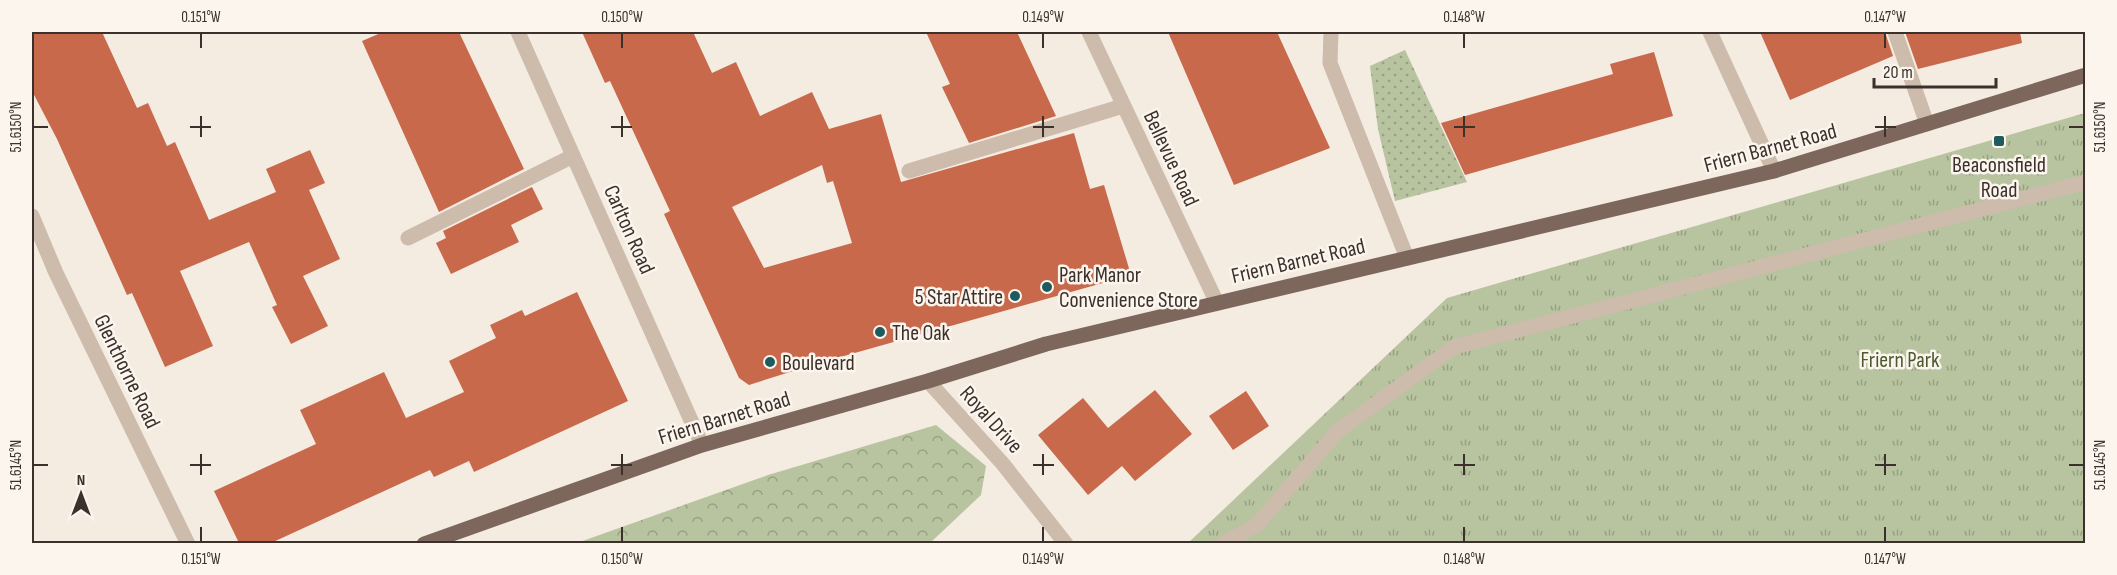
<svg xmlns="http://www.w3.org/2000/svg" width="2117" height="575" viewBox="0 0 2117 575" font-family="'Sofia Sans Condensed',sans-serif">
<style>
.grass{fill:url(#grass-dots)}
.forest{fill:url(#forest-crowns)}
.park{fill:url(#park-tufts)}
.building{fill:#c8694b;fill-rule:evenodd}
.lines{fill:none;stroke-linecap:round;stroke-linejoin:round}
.lane{stroke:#cdbbac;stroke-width:15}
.street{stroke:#cdbbac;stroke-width:15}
.primary{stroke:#7d675c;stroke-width:15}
.ticks{fill:none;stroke:#3b302b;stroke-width:2}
.poi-dot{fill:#1f5a5e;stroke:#fbf5ee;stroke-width:2}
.labels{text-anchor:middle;stroke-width:5;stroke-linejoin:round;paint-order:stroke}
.street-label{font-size:22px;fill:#3b302b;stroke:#fbf5ee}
.poi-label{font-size:22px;fill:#3b302b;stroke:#fbf5ee;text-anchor:start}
.park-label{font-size:22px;fill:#4a5a2e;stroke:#fbf5ee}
.neatline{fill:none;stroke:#3b302b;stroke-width:2}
.ticks-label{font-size:15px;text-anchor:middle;fill:#3b302b}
</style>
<defs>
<pattern id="grass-dots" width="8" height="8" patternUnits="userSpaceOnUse" patternTransform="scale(1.5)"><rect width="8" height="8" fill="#b8c4a0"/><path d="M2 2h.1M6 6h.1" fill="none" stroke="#97a083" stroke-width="1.8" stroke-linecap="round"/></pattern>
<pattern id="forest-crowns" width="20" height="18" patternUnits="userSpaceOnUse" patternTransform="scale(1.5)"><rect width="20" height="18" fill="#b8c4a0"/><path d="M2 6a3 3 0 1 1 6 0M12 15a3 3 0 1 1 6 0" fill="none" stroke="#97a083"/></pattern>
<pattern id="park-tufts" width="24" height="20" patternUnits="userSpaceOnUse" patternTransform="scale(1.5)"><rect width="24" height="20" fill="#b8c4a0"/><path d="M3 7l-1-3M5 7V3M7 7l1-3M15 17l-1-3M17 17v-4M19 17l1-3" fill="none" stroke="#97a083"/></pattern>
</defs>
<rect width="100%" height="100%" fill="#f4ebe1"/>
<path class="grass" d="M1405,50L1467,182L1395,201L1378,129L1370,66Z"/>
<path class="forest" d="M936,425L986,466L981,495L930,543H577L768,475Z"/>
<path class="park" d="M2085,113V543L1187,544L1447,298Z"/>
<path class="building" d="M32,32H102L137,108L148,103L167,146L175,142L209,220L276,192L266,169L310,150L325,183L309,190L340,259L303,276L328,326L291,344L272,307L277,305L249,242L180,271L213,346L165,367L132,293L127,295L57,139L32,91Z
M383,32H459L524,169L439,212L362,41Z
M582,32H693L712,73L736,62L760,116L812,92L829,129L881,114L901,182L1074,133L1090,189L1104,185L1131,275L812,365L749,385L739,378L664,214L670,211L610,81L605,83ZM822,165L827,183L833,181L852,243L764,268L732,207Z
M926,32H1017L1056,116L969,143L942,87L950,84Z
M1168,32H1277L1330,148L1234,185Z
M1760,32H1885L1893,56L1790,100Z
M1905,32H2020L2022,43L1918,69Z
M1654,52L1673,116L1465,175L1441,123L1613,74L1610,64Z
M532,187L543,209L511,225L519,242L451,274L436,243L446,238L443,231Z
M577,292L628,401L474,472L469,461L434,477L430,470L271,543H239L214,491L316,444L300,410L384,372L406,418L464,392L449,361L496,338L490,325L522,310L525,316Z
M1155,390L1192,434L1135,481L1122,466L1088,495L1038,435L1083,398L1108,428Z
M1246,391L1269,426L1233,450L1209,416Z"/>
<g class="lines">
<path class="lane" d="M1331,32L1330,63L1407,258
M1895,32L1927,124
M909,171L1123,106
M408,238L573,156
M1223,544L1257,525L1339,430L1454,347L2086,182"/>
<path class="street" d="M518,32L702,445
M1089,32L1217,303
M1710,32L1774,171
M32,216L56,273L188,544
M928,381L1003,464L1066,544"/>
<path class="primary" d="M424,544L702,445L928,381L1046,344L1774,171L2086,75"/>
</g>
<path class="ticks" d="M201,33V48M622,33V48M1043,33V48M1464,33V48M1885,33V48M201,116V137M622,116V137M1043,116V137M1464,116V137M1885,116V137M33,127H48M190,127H211M611,127H632M1033,127H1054M1454,127H1475M1875,127H1896M2069,127H2084M201,454V475M622,454V475M1043,454V475M1464,454V475M1885,454V475M33,465H48M190,465H211M611,465H632M1033,465H1054M1454,465H1475M1875,465H1896M2069,465H2084M201,527V542M622,527V542M1043,527V542M1464,527V542M1885,527V542"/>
<g class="poi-dot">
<rect x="1993" y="135" width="12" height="12" rx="3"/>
<circle cx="1047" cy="287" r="6"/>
<circle cx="1015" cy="296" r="6"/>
<circle cx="880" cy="332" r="6"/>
<circle cx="770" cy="362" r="6"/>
</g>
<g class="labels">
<g class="street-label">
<text transform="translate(1770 147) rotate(-15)" y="8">Friern Barnet Road</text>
<text transform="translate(1172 158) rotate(65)" y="8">Bellevue Road</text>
<text transform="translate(630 229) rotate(66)" y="8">Carlton Road</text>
<text transform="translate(1298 260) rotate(-13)" y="8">Friern Barnet Road</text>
<text transform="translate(128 371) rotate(64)" y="8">Glenthorne Road</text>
<text transform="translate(724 417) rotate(-17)" y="8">Friern Barnet Road</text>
<text transform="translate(992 419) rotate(48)" y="8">Royal Drive</text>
</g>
<g class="poi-label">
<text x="1999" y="172" text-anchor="middle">Beaconsfield<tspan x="1999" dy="25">Road</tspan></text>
<text x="1059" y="282">Park Manor<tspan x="1059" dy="25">Convenience Store</tspan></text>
<text x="1003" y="304" text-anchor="end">5 Star Attire</text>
<text x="892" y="340">The Oak</text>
<text x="782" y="370">Boulevard</text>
</g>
<g class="park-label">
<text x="1900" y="367">Friern Park</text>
</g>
</g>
<rect width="2117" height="575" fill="none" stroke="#fbf5ee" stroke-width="66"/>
<g transform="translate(81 494)" stroke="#fbf5ee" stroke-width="4.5" paint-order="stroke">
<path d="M0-4.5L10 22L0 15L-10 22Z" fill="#3b302b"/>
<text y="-9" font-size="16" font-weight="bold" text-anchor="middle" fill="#3b302b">N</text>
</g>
<path d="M1874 78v9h122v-9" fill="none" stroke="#3b302b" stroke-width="3"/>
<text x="1883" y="78" font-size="18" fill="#3b302b" stroke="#fbf5ee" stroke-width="4.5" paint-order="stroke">20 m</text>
<rect x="33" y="33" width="2051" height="509" class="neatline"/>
<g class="ticks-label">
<text x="201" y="22">0.151°W</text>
<text x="622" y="22">0.150°W</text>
<text x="1043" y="22">0.149°W</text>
<text x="1464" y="22">0.148°W</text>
<text x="1885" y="22">0.147°W</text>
<text transform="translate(16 127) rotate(-90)" y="5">51.6150°N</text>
<text transform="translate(2100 127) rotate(-90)" y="5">51.6150°N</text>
<text transform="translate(16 465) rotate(-90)" y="5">51.6145°N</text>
<text transform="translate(2100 465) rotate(-90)" y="5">51.6145°N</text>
<text x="201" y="564">0.151°W</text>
<text x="622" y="564">0.150°W</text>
<text x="1043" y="564">0.149°W</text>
<text x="1464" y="564">0.148°W</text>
<text x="1885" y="564">0.147°W</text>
</g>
</svg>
